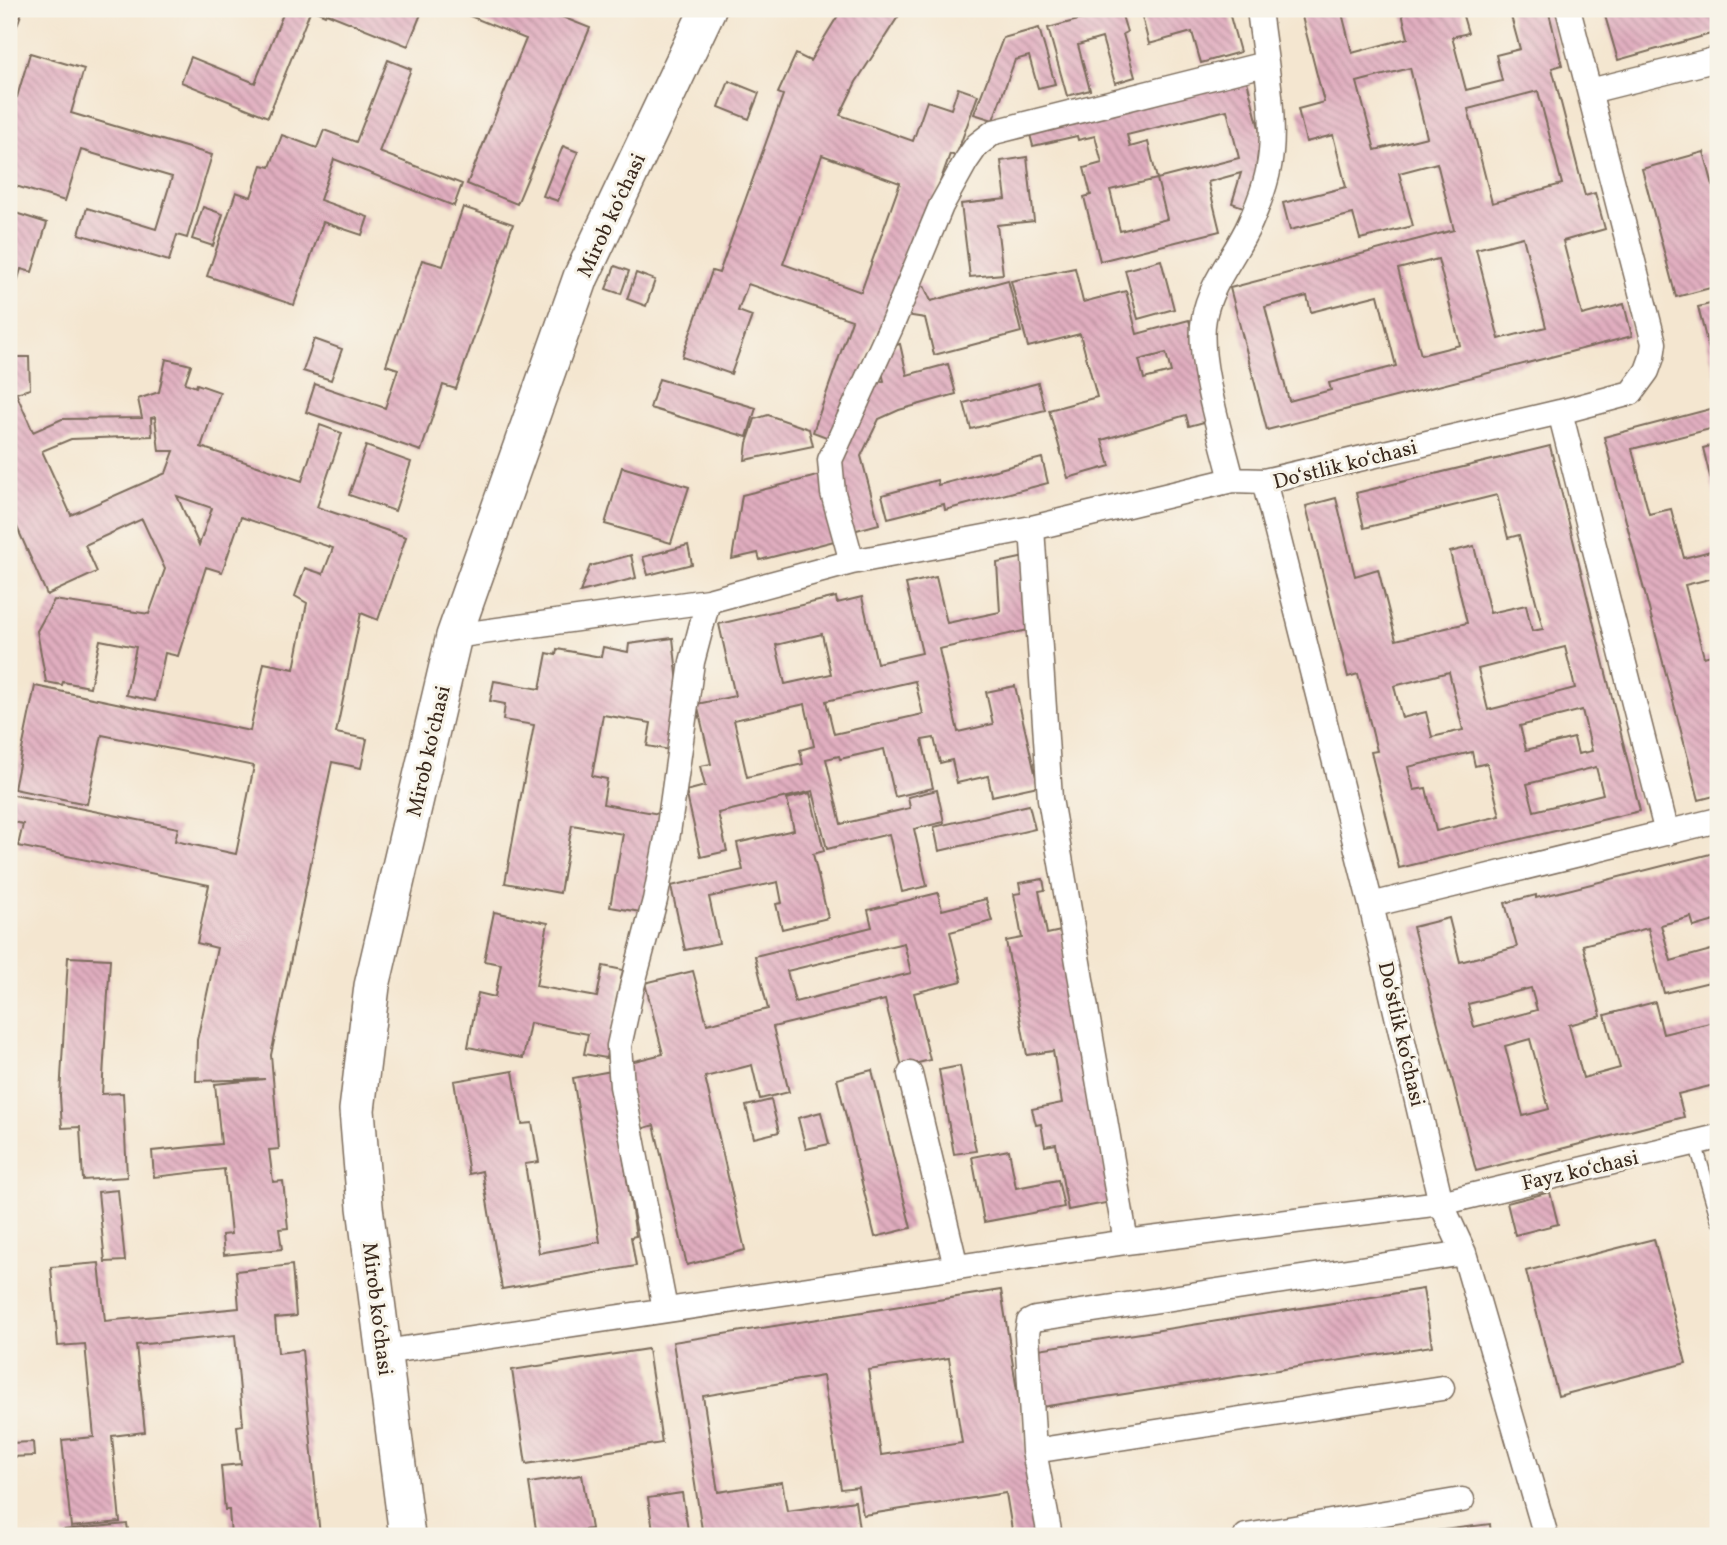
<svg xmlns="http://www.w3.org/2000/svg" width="1727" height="1545" viewBox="0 0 1727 1545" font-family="Vollkorn,serif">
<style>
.building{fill:url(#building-back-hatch);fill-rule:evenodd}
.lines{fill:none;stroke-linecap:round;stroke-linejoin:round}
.lane-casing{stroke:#7c6c5c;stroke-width:15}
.street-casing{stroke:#7c6c5c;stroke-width:27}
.secondary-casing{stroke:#7c6c5c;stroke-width:38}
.lane{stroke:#fff;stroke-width:12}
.street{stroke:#fff;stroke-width:24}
.secondary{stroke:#fff;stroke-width:35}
.labels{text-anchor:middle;stroke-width:6;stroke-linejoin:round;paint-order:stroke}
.street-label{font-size:21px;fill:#3b2a1e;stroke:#f7f3e8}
</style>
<defs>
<pattern id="building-back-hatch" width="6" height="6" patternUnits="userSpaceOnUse" patternTransform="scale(1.75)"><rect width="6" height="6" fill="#e1aec0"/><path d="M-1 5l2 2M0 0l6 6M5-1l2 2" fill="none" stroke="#b88e9b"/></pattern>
</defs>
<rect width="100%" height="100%" fill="#f7f3e8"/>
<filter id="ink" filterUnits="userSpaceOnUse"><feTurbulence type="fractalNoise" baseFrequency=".0143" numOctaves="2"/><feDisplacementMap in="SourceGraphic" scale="14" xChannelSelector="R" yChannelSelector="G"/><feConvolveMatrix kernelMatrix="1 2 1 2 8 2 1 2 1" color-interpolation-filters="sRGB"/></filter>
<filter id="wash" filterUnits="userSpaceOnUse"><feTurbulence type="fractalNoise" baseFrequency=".00686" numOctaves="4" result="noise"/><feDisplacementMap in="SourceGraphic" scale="28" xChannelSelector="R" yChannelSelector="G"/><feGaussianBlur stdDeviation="1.57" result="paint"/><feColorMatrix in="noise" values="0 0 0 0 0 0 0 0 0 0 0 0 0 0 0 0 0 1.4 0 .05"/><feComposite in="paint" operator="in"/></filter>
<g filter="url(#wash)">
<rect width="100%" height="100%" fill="#f4e6d0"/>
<g id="blocks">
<path class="building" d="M9,9H23L9,47Z
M285,9H423L408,46L326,13L325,15L311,9L268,117L181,82L191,57L255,83Z
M453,9H542L590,28L517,204L467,184L526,39Z
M842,9H903L856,82L840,115L913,141L927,101L951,109L958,88L978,95L956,156L950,154L887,332L876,329L837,441L813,432L852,320L748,284L738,311L752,316L731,374L682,357L712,271L719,273L783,95L778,93L796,54L810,61ZM822,155L900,183L861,292L783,264Z
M1120,9L1127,32L1123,34L1135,77L1115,83L1102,38L1078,45L1090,90L1067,96L1048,28Z
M1140,9H1228L1240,52L1201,63L1192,32L1149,44Z
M1300,9H1341L1352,53L1408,38L1401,9H1461L1468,33L1452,37L1466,90L1502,81L1496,55L1520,49L1509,9H1548L1562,65L1552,68L1585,196L1595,193L1605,229L1563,241L1582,315L1624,304L1632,336L1267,430L1230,288L1454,230L1437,163L1399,173L1413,226L1360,239L1353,214L1290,230L1283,203L1346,187L1333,135L1306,142L1298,109L1324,102ZM1410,68L1427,137L1375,150L1357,82ZM1538,91L1562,184L1492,203L1468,109ZM1523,237L1546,327L1499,339L1476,249ZM1438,259L1460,345L1421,355L1398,269ZM1378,295L1396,366L1329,383L1331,390L1289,401L1265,307L1307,296L1311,312Z
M1603,9H1718V32L1618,60Z
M1039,28L1055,84L1038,88L1029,56L1015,60L993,120L974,114L1003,38Z
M30,53L84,69L71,113L212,155L187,238L177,235L169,261L79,234L87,208L156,229L172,177L81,150L65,201L9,184V111L13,95L17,97Z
M388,60L411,69L379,152L462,184L454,206L334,159L320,200L368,217L362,235L323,222L294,305L207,276L236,192L251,197L262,165L270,167L282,135L317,148L324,130L356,142Z
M1245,73L1265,152L1258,153L1255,180L1246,208L1232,203L1241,173L1208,182L1220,231L1100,261L1084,197L1091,195L1084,168L1102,163L1095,136L1078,140L1077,136L1033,146L1028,127ZM1227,110L1239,158L1157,179L1167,219L1120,231L1110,190L1157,179L1148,142L1130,147L1127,135Z
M729,81L759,93L749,119L719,107Z
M563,146L578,152L558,201L543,196Z
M1704,152L1718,204V286L1676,297L1642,169Z
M1027,157L1034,221L997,225L1003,274L970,277L961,204L1006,199L1001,161Z
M203,207L223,214L213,246L192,239Z
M463,207L513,224L456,389L443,385L421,451L306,412L315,384L385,408L398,369L386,365L422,260L443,266Z
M9,211L47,223L32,272L21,269L9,309Z
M1161,260L1174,309L1138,319L1125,270Z
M615,266L629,271L621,294L606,289Z
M1075,268L1083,302L1126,291L1137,334L1189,320L1215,419L1189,426L1186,415L1102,440L1110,466L1068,478L1049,410L1097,397L1080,334L1028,347L1011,281ZM1166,353L1171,372L1144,379L1139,360Z
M636,273L655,280L646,306L627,299Z
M1008,280L1021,332L934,355L925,318L899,314L912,281L924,286L931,301Z
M1718,302V381H1717L1698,307Z
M314,339L342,349L331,380L303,371Z
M900,344L907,375L948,364L956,394L899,410L879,419L861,456L879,524L849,532L831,464L878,382L884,381L879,359L883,348Z
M9,357H29L30,389L16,393L33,432L62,419L142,418L138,399L159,392L166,359L191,365L185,383L196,387L197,384L220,392L201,447L302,481L320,425L342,433L317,507L406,537L378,620L361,613L336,733L367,739L361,768L332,762L271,1055L279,1149L269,1150L273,1182L283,1181L288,1228L279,1229L282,1249L224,1255L222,1235L231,1234L224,1169L154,1177L152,1151L221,1144L215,1084L265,1079L196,1081L197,1040L217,948L197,943L209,885L18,846L23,824L9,821V794L178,828L175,841L236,854L254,766L102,735L87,804L14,789L35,686L250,731L264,663L294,669L307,603L295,596L305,568L323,574L333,548L241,517L222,572L206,567L178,656L165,653L155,701L126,695L136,647L100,640L90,687L63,682L62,685L46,682L37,631L54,600L149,614L165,569L142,519L85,545L97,572L47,595L9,509ZM155,417L159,451H174L166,473L71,515L42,451L71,439L152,436L151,418ZM177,496L212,508L199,545Z
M659,379L756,408L747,437L650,408Z
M1038,383L1045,410L971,429L964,403Z
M1718,407V427L1632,449L1649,514L1671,509L1684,558L1718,549V577L1685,585L1704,657L1718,653V795L1699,800L1604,437Z
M768,415L809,429L813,446L745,460L747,443L755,419Z
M1718,444V505H1717L1703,448Z
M366,446L411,462L395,511L349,495Z
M1550,446L1640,811L1399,868L1371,752L1377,751L1358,674L1348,677L1306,506L1336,498L1355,576L1378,569L1396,640L1467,623L1450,552L1474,546L1490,613L1526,605L1532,631L1543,629L1519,535L1508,538L1497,495L1364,528L1356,493ZM1565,647L1575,688L1488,710L1478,669ZM1449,672L1463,730L1432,737L1426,712L1402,718L1394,686ZM1582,710L1592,751L1578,754L1574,738L1526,750L1520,726ZM1472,752L1475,766L1487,763L1500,816L1436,831L1426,788L1414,790L1408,767ZM1596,767L1603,794L1534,811L1527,784Z
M1042,458L1048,483L945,510L944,504L888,518L882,495L937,480L938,485Z
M622,467L689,487L671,543L605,524Z
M825,474L842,539L760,560L758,553L732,559L742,495Z
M688,545L692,564L648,575L643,557Z
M631,555L636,578L580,592L590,566Z
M1025,557L1033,629L939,649L958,732L993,724L986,692L1015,686L1038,786L992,796L988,776L957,783L952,760L940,763L934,738L922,740L933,788L895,797L884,749L840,759L839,756L826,759L841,824L910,808L908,797L937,790L944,822L914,829L927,886L902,892L889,834L827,849L813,791L718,813L727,851L701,857L686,791L705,786L700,766L711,764L697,704L735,696L719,624L836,597L837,603L862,597L877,663L922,653L906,584L936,577L947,623L1000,612L997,563ZM822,634L831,674L785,684L776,645ZM915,681L923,714L834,734L826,701ZM805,704L814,746L800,750L803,764L747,777L734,720Z
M673,638L682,719L676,751L647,746L651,723L603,715L592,776L607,779L603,804L665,815L647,913L610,907L623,834L572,825L560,893L505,883L534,725L503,720L505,704L490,701L494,681L540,689L547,653L556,655L557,649L601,657L603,647L628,652L629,644Z
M810,793L824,851L813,854L828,918L782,929L776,904L782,903L778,882L709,897L719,943L685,950L671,886L743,870L737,843L794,830L787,799Z
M1029,805L1035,829L939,851L934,827Z
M1718,852V920L1694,927L1691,917L1661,925L1671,961L1718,948V980L1664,993L1648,928L1583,945L1601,1016L1569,1025L1583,1078L1620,1068L1605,1015L1655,1002L1663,1034L1714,1022L1718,1038V1084L1678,1094L1684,1117L1476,1171L1413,927L1449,918L1460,962L1517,947L1505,903L1536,895V898ZM1531,988L1537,1010L1474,1027L1468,1004ZM1530,1039L1549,1109L1523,1116L1505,1046Z
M1043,879L1045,890L1039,891L1047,934L1061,931L1111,1202L1068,1210L1056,1144L1045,1146L1041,1124L1036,1125L1032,1109L1062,1103L1053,1051L1027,1055L1006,941L1022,938L1014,894L1021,893L1019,883Z
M938,893L942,910L986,899L992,921L950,932L962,981L914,993L930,1060L902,1067L885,1000L773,1027L789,1092L760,1099L752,1065L705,1077L745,1250L687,1265L654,1125L638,1130L622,1064L663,1054L645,983L693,971L707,1024L768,1009L755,956L872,927L868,910ZM904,943L911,973L795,1002L787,971Z
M494,912L548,923L536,986L597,997L603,966L623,970L606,1058L584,1054L588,1034L530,1023L523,1058L468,1047L478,993L495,997L501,964L484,961Z
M68,957L110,959L102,1094L123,1093L127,1177L83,1180L80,1127L62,1128L60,1096Z
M960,1066L976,1151L954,1154L939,1070Z
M617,1070L622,1148L636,1236L631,1237L636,1266L502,1289L482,1171L469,1174L454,1081L513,1071L522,1124L532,1123L539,1162L525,1164L539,1253L600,1242L573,1078Z
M872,1070L911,1228L875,1237L837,1079Z
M771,1100L779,1132L754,1138L746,1106Z
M821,1112L829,1144L806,1149L798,1118Z
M1009,1150L1016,1188L1058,1180L1064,1207L984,1222L972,1157Z
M118,1190L125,1261L105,1262L98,1192Z
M1550,1192L1558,1224L1515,1235L1507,1203Z
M1654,1239L1686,1363L1558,1396L1526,1271Z
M99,1263L105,1321L239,1308L236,1271L292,1265L296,1316L275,1318L278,1353L302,1350L320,1536H231L229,1510H225L221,1466L241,1464L237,1426L243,1425L235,1335L136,1345L145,1432L112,1436L120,1522L71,1527L62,1440L94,1437L85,1344L58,1346L51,1267Z
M1423,1289L1432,1346L1041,1407L1032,1350Z
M1001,1290L1028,1460L1045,1536H1013L1006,1493L863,1515L858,1487L841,1489L823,1376L703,1396L718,1492L782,1482L787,1511L855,1501L860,1536H703L673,1342ZM949,1358L962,1443L881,1455L868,1370Z
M648,1349L662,1443L526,1464L512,1370Z
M33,1442L34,1456L9,1457V1443Z
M582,1475L591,1529L537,1536L529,1483Z
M682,1493L689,1536H654L648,1498Z
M127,1524L129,1536H63V1530Z
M1490,1524L1491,1536H1404V1535Z"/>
</g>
</g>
<g filter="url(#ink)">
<use href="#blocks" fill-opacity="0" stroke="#7c6c5c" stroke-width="2"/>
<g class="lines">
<defs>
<path id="lane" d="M1695,1142L1718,1221"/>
<path id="street" d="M1590,91L1718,59
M1560,412L1667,833
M1232,480C1222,438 1196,359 1204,318C1210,283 1236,255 1250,223C1260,201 1269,177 1271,152C1275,107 1264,54 1259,9
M1032,528L1050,799L1126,1242
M852,562L833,493L830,460L891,327L941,206L966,161L977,145L994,132L1265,64
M454,636L708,601L852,562L1032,528L1232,480L1264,481
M1371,905L1718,820
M910,1074L956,1267
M665,1309L622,1086L619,1046L632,987L655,900L668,833L692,662L708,601
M384,1352L1126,1242L1441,1203L1718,1137
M1034,1451L1442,1388
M1050,1536L1034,1451L1027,1334L1029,1322L1035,1319L1464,1253
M1246,1536L1462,1500
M1546,1536L1464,1253L1441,1203L1371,905L1264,481L1560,412L1631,393L1647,371L1652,357L1654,343L1568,9"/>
<path id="secondary" d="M407,1536L365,1207L357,1110L372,986L454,636L581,277L708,9"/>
</defs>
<use href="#lane" class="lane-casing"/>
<use href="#street" class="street-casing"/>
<use href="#secondary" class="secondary-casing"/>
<use href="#lane" class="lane"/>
<use href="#street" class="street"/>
<use href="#secondary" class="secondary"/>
</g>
</g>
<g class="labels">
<g class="street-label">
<text transform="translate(611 215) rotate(-65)" y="7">Mirob koʻchasi</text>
<text transform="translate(1345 464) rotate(-14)" y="7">Doʻstlik koʻchasi</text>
<text transform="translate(428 751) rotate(-77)" y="7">Mirob koʻchasi</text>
<text transform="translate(1402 1034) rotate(77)" y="7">Doʻstlik koʻchasi</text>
<text transform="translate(1580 1170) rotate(-13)" y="7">Fayz koʻchasi</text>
<text transform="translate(378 1309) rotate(83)" y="7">Mirob koʻchasi</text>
</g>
</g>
<rect width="1727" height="1545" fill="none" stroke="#f7f3e8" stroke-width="35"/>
</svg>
